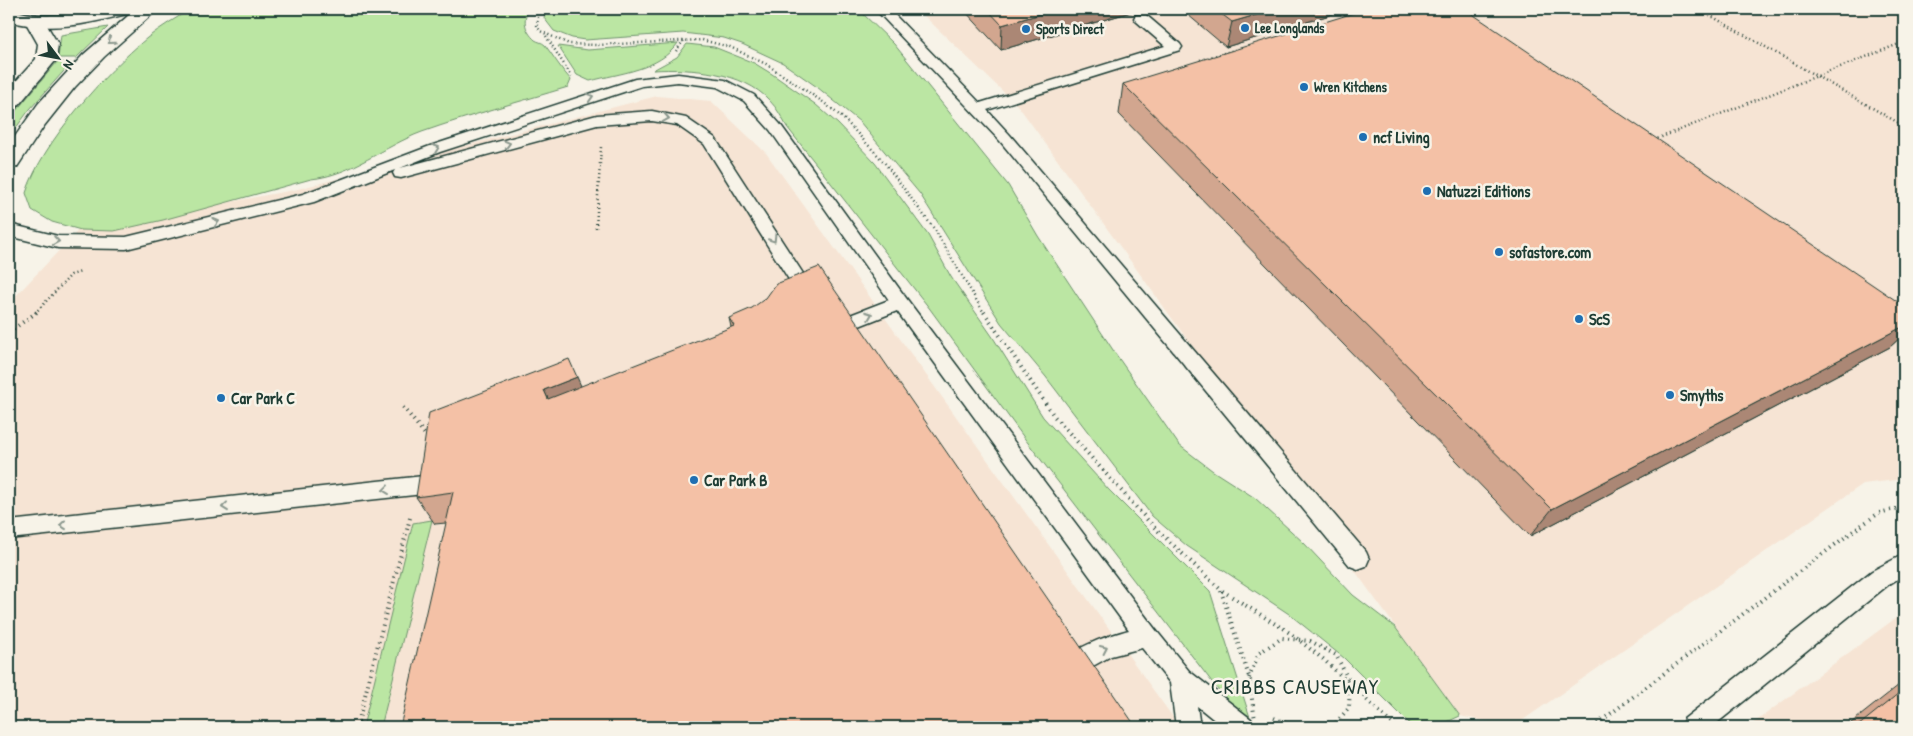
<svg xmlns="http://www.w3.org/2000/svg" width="1913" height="736" viewBox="0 0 1913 736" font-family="'Patrick Hand',sans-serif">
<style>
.built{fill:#f6e4d4}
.green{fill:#bbe6a3;stroke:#6d926c}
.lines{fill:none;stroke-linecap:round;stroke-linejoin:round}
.lane-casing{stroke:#1f3d34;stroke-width:3}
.street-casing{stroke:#1f3d34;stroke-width:3}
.secondary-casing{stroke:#1f3d34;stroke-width:3}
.path-far1{stroke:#1f3d34;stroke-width:2.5;stroke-dasharray:1 3;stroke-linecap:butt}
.path{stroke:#1f3d34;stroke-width:4;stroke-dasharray:1 4.5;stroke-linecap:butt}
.lane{fill:#f7f3e8;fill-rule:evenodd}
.street{fill:#f7f3e8;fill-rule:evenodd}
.secondary{fill:#f7f3e8;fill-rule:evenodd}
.path-bridge{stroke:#1f3d34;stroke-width:4;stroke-dasharray:1 4.5;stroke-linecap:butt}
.wall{fill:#d2a68f;stroke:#1f3d34}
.shaded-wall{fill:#ab8774;stroke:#1f3d34}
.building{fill:#f4c1a6;stroke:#1f3d34}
.oneway{stroke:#8b988e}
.poi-dot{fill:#1f6fb2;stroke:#f7f3e8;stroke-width:2}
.labels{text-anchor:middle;stroke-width:5;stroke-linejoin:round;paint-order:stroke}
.far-poi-label{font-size:14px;font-weight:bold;fill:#1f3d34;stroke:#f7f3e8;text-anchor:start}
.poi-label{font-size:16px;font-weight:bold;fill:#1f3d34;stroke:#f7f3e8;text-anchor:start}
.near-quarter-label{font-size:22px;letter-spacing:1px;fill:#1f3d34;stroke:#f7f3e8}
</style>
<rect width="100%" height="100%" fill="#f7f3e8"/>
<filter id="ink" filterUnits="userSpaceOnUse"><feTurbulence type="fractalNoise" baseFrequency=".02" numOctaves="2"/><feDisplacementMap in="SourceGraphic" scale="10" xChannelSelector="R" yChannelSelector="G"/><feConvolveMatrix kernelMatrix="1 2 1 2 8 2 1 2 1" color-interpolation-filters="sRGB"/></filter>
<g filter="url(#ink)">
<path class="built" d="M917,9H1904V479L1863,484L1513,727L1460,716L1019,107Z
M657,96L711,101L766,153L1180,727H9V303L92,216L159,215L294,190Z
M1904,612V727H1748Z"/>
<path class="green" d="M191,9H529C522,20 525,31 535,40C538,42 542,42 545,45C554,57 561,69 571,80L568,87C519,102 470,115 422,132C384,146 352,175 311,179L163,220L114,231L81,230L52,222L32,210L26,193C42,142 106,72 147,38C161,27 176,18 191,9Z
M546,9H858L894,44L1008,185L1038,236L1115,353L1179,445L1213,471L1255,498L1303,542L1353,595L1395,627L1460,716L1436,727H1413L1344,658L1289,614L1187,546L1152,516L1046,377L1001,323L920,194L860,122L817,87L783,63L742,44L724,38L683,33L585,40L572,38L554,31L544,18Z
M108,27L76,58H58L61,35Z
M678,43C659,70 620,73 590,81L577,75L558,46L588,50Z
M687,44L714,47L754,63L772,74L815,104L838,124L875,163L928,235L951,277L992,336L1043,417L1109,490L1210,591L1253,727H1249L1222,695L1025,439L930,309L787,127C782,118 777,108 770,101C743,71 690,68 653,70L677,57Z
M57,62L71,63L30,109L9,137V119Z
M432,520L381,727H363L413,523Z"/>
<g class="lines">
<defs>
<path id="lane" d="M875,9H889L980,103L1165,46L1136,21L1134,18L1136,15H1146L1180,44L1182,47L1180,50L987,110L1010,135L1366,552L1369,559L1366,566L1358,569L1350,566L1000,141Z
M678,74L725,80L754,95L780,124L906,298L1155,629L1189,671L1251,719L1254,727H1223L1197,706L1200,727H1176L1170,683L1142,648L1111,656L1066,681L1058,678L1054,670C1063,651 1109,635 1129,630L897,311L844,332L838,334L832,332L829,327L832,322L889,300L770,130L744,101L717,87L678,82L642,86L440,152L400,168L597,115L652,111L686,118L715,138L815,292L818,297L815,302L809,303L803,302L704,144L677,125L652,121L597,125L401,178L395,177L393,173L395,170L314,202L126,249L58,248L9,236V224L58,236L126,237L303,194L430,146L635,79Z
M442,474L449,477L452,483L449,489L442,492L9,539V521Z
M1904,554V575L1888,585L1712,727H1681L1684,719L1872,571Z"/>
<path id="street" d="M136,9H158L104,57L75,87L44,126L17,167L9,169V145L38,104L83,55Z
M35,15L42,17L58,44L56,60L17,107L9,108V89L36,59L38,44L25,21L28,17Z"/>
<path id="secondary" d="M9,9C23,13 37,16 51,15C79,15 105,7 133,9L130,13C89,24 50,33 9,21Z"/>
</defs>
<use href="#lane" class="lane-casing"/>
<use href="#street" class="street-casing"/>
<use href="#secondary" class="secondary-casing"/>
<path class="path-far1" d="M539,9L537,25L540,31L569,44L596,45L702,40L730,47L766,64L823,102L843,118L884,162L935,230L984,313
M1699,9L1904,126
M546,36L572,77
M676,51L684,40
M1200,60L1238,49
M1654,140L1904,42
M596,228L601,147
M35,313L71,275L81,272"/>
<path class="path" d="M984,312L1054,416L1153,526L1221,590L1290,633L1323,659L1396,727
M9,332L37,312
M403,407L427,437
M1221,591L1254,692
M1274,718L1294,727
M357,727L410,518
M1593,727L1852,532L1879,513L1904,507"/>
<use href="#lane" class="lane"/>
<use href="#street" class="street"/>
<use href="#secondary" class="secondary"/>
<path class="path-bridge" d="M1256,727L1249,678L1259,653L1282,638L1310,641L1336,655L1350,683L1349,708L1332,727H1327"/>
</g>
<path class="wall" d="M963,9H1141L1001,50Z
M1181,9H1349L1226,47Z
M1123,84L1904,306V334L1890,347L1530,536L1119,114Z
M729,318L1136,727L446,523L435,524L416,497L731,327Z
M1904,681V727H1846Z"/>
<path class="shaded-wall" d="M1058,9H1141L1001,50L1002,25Z
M1276,9H1349L1226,47L1232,22Z
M1904,326V334L1890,347L1530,536L1552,509Z
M577,377L590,406L548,399L544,390Z"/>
<path class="building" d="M987,9H1058L1002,25Z
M1215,9H1276L1232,22Z
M1367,9H1465L1904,306V326L1552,509L1123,84Z
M819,267L1136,727H400L453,492L416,497L429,413L569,359L577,377L544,390L548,399L734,326L729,318L752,308L766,298L776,284Z
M1904,689V727H1856L1858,726Z"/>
<defs><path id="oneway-chevron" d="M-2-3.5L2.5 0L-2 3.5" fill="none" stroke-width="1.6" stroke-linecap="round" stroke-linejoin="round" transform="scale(1.25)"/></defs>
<g class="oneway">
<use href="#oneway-chevron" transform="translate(111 41) rotate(140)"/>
<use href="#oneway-chevron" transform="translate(590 97) rotate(-17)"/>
<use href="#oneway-chevron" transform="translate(666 118) rotate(9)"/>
<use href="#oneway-chevron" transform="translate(507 144) rotate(-15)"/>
<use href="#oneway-chevron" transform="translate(436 148) rotate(-20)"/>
<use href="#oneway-chevron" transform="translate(216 222) rotate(-14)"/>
<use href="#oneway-chevron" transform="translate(773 239) rotate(58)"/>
<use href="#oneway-chevron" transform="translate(56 241) rotate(8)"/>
<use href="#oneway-chevron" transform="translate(869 315) rotate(-21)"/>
<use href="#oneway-chevron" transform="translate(386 490) rotate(173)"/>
<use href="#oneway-chevron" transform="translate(225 507) rotate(174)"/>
<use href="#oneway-chevron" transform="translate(63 525) rotate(174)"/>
<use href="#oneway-chevron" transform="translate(1104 649) rotate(-25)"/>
</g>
</g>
<g class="poi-dot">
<circle cx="1245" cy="28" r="5"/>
<circle cx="1026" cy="29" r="5"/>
<circle cx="1304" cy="87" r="5"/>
<circle cx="1363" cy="137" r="5"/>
<circle cx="1427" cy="191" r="5"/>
<circle cx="1499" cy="252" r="5"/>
<circle cx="1579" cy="319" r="5"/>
<circle cx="1670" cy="395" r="5"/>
<circle cx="221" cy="398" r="5"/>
<circle cx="694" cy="480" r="5"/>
</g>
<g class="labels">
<g class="far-poi-label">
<text x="1255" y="33">Lee Longlands</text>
<text x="1036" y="34">Sports Direct</text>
<text x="1314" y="92">Wren Kitchens</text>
</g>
<g class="poi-label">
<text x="1373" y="143">ncf Living</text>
<text x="1437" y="197">Natuzzi Editions</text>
<text x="1509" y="258">sofastore.com</text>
<text x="1589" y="325">ScS</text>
<text x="1680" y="401">Smyths</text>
<text x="231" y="404">Car Park C</text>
<text x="704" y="486">Car Park B</text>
</g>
<g class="near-quarter-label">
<text x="1295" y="694">CRIBBS CAUSEWAY</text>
</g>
</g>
<rect width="1913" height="736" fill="none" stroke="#f7f3e8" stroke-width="30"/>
<rect x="15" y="15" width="1883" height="706" fill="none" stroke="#1f3d34" stroke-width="2" filter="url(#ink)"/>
<g transform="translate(58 58) rotate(122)" stroke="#f7f3e8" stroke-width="4" paint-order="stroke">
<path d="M0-4L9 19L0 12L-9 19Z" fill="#1f3d34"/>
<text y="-8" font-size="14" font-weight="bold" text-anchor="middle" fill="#1f3d34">N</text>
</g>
</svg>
